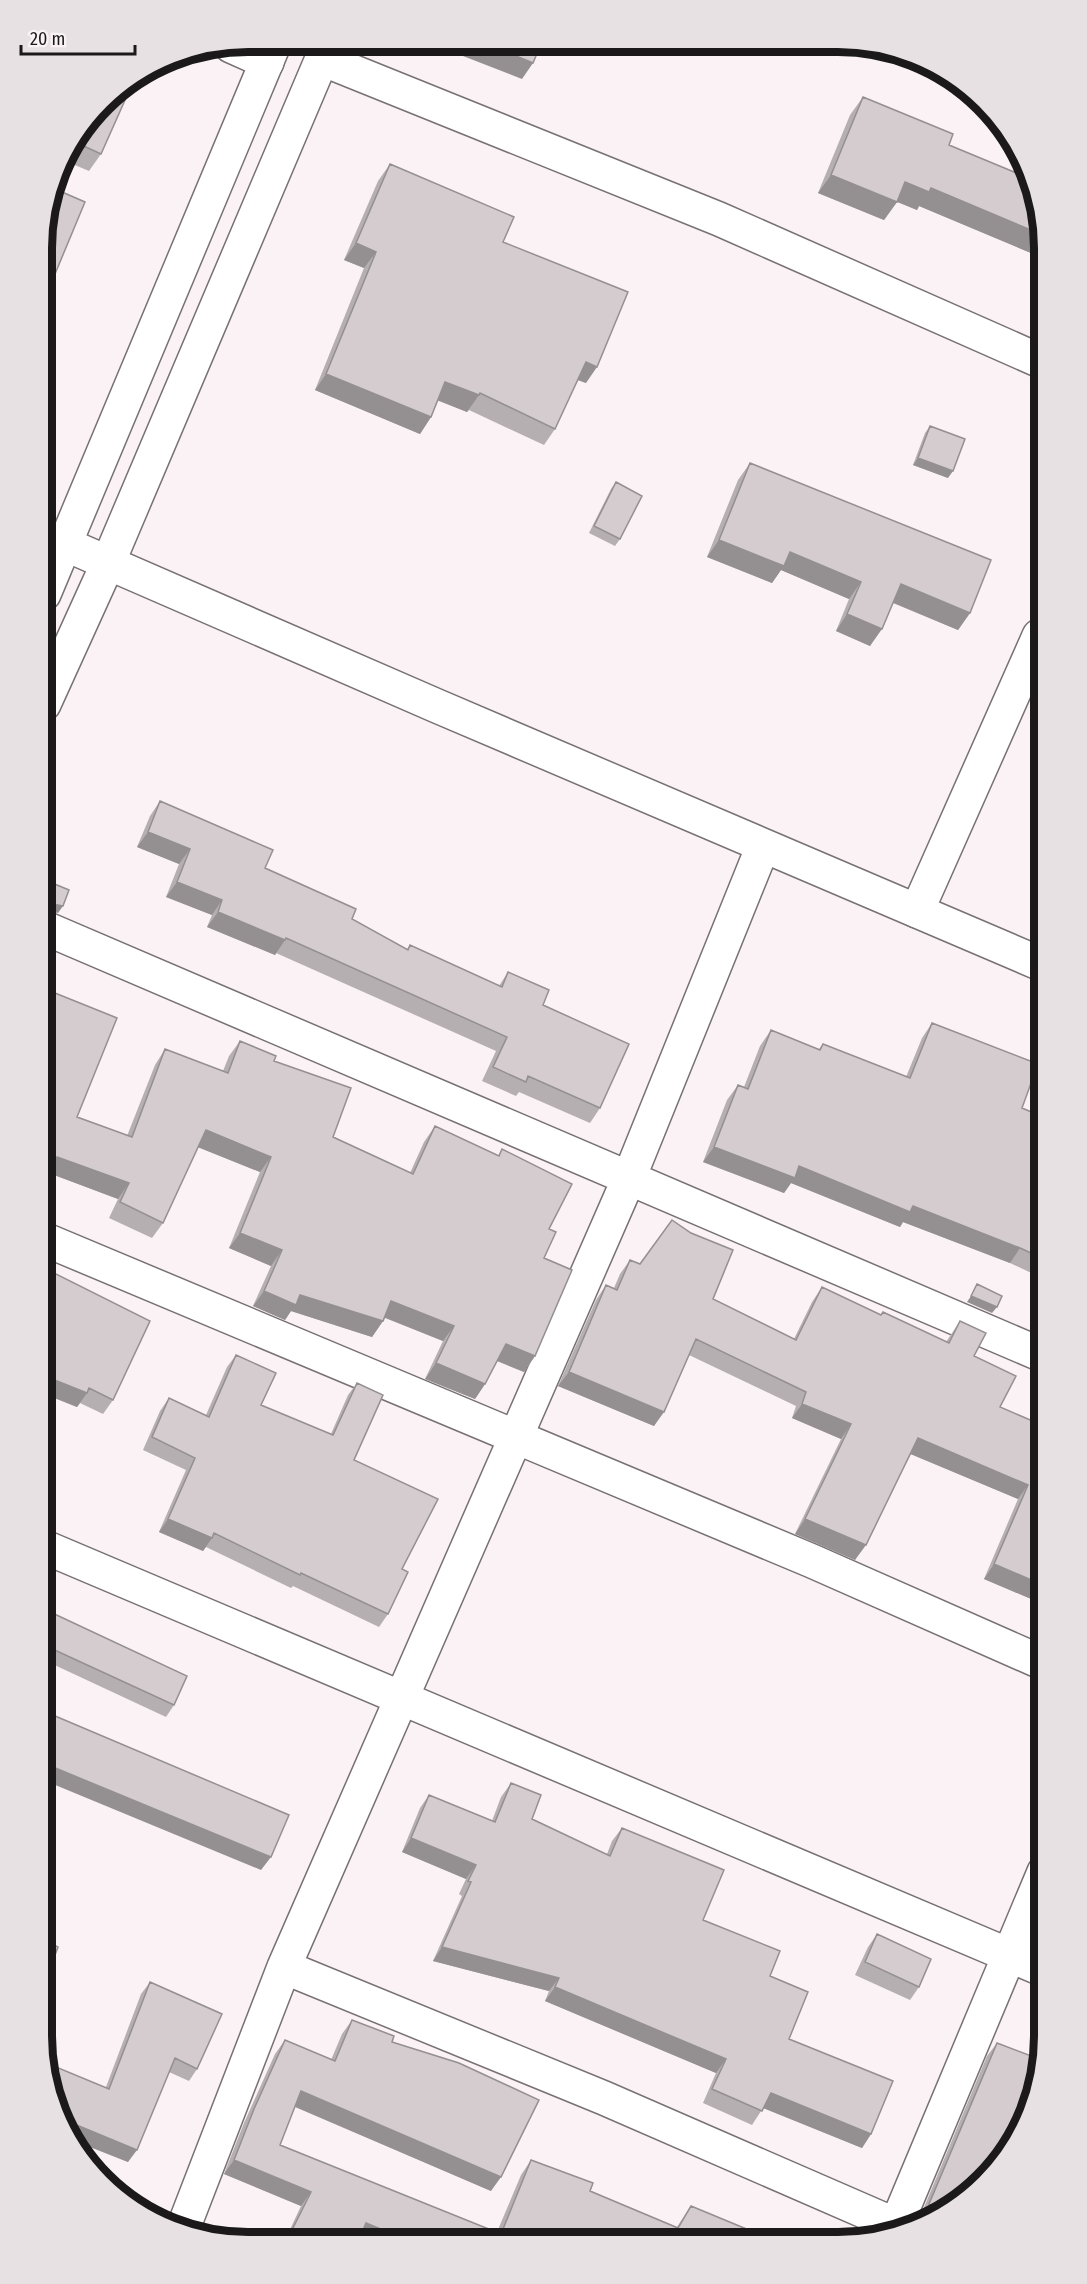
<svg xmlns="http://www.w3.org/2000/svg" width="1087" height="2284" viewBox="0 0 1087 2284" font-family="'Fira Sans Condensed',sans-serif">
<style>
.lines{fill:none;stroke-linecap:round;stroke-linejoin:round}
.street-casing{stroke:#787173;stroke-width:36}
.secondary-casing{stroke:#787173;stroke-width:36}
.primary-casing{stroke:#787173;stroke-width:36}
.street{stroke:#fff;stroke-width:33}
.secondary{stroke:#fff;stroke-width:33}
.primary{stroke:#fff;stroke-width:33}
.wall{fill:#b6afb2}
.shaded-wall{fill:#948f91}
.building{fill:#d4cccf;stroke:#948f91;stroke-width:1.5}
.rim{fill:none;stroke:#1b1919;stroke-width:8}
</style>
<rect width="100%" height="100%" fill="#faf2f5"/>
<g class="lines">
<defs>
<path id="street" d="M231,46L267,62
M322,59L719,219L1038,360
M917,911L1039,636
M45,928L1042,1355
M46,1240L812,1561L1043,1663
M47,1548L1044,1970
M284,1967L604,2098L905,2229
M184,2226L284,1967L629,1178L763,846
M892,2235L1044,1872"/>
<path id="secondary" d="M44,535L437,706L1041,964"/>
<path id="primary" d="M44,594L275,42
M44,704L108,563L329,42"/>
</defs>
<use href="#street" class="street-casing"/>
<use href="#secondary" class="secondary-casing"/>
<use href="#primary" class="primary-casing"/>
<use href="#street" class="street"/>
<use href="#secondary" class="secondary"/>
<use href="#primary" class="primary"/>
</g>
<path class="wall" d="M112,94L101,154L89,171L63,160V157Z
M863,97L1038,195V256L919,206L917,210L897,202L884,220L818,193L850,115Z
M390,164L503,242L586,383L578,380L555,429L544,445L469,410L467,412L438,400L431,417L420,434L315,390L364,268L344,260L378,181Z
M930,426L948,478L913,465L925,433Z
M750,463L970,613L958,630L893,603L870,646L836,631L849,599L781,570L772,583L707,557L738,480Z
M616,482L620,539L615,546L589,533L611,489Z
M1040,720V735L1034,732Z
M160,801L265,868L352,919L407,949L410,945L499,986L508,972L543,1005L600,1108L590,1123L519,1092L516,1096L482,1081L496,1051L276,953L275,955L207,927L212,915L166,897L179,864L137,847L150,816Z
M932,1023L1022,1108L1041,1116L1042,1278L1010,1263L903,1222L900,1227L791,1183L784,1193L703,1162L727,1100L738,1085L744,1087L760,1046L771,1030L819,1049L823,1044L906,1077L922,1038Z
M240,1041L274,1061L333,1137L410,1173L424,1142L435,1126L498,1156L502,1149L549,1229L544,1258L535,1356L524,1372L497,1361L485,1384L475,1399L425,1379L443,1341L385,1318L372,1337L291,1311L285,1320L253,1306L271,1266L229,1248L260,1172L198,1147L163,1223L152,1238L109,1218L118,1199L49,1173L77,1117L127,1136L155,1065L165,1049L223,1071L229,1056Z
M630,1260L794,1339L812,1302L822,1287L880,1315L883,1312L946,1342L960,1321L974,1356L1000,1407L1042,1425L1043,1604L984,1579L1018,1499L911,1454L855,1560L795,1534L841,1439L792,1418L796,1406L689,1355L654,1426L558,1386L596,1300L606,1285L614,1288L620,1274Z
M46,1269L113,1400L103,1414L80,1403L77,1407L47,1395Z
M236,1355L261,1405L331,1434L348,1395L357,1383L354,1460L402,1569L388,1614L379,1627L293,1586L291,1588L206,1547L203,1551L159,1532L186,1470L143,1450L160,1411L169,1398L206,1415L227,1367Z
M48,1611L174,1705L166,1717L48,1662Z
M511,1783L532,1819L607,1854L612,1841L622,1828L703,1920L770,1976L789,2039L871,2134L862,2148L763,2108L752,2125L703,2103L716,2073L545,2001L549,1991L433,1961L462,1896L459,1894L466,1879L402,1852L420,1808L429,1795L492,1821L501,1797Z
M877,1934L919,1987L910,2000L855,1975L868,1947Z
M150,1982L197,2069L189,2081L169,2072L128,2162L70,2139L49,2089L106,2087L141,1994Z
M352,2020L392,2042L491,2191L295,2107L280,2145L497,2232L521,2175L531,2160L590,2191L677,2227L691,2206L761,2235L286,2238L301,2206L224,2174L244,2123L275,2054L285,2040L331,2060L342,2034Z
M997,2043L953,2207L925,2220L920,2217L987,2056Z"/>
<path class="shaded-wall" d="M433,43H485L533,63L522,79L432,44Z
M831,175L897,202L884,220L818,193Z
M905,182L931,188L1038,233V256L919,206L917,210L893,200Z
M356,243L376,252L364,268L344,260Z
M586,362L597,367L586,383L575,379Z
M326,374L431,417L420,434L315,390Z
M445,382L479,395L467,412L434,399Z
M918,458L953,471L948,478L913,465Z
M719,540L790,552L861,582L849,599L781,570L772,583L707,557Z
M901,584L970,613L958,630L889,601Z
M847,614L882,629L870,646L836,631Z
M148,832L190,849L179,864L137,847Z
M177,882L222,900L212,915L166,897Z
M47,903L63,906L58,913L45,910V904Z
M218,912L285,940L275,955L207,927Z
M206,1130L271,1157L260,1172L195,1146Z
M714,1147L799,1166L913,1206L1020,1248L1010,1263L903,1222L900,1227L791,1183L784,1193L703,1162Z
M57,1157L129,1183L118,1199L46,1172Z
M240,1233L282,1250L271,1266L229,1248Z
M264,1291L300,1295L383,1321L372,1337L291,1311L285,1320L253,1306Z
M971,1296L997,1307L992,1313L967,1302Z
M391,1301L454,1326L443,1341L381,1316Z
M506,1344L535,1356L524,1372L495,1360Z
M436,1363L485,1384L475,1399L425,1379Z
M569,1372L664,1412L654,1426L558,1386Z
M48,1377L87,1393L77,1407L47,1395V1380Z
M802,1404L851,1424L841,1439L792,1418Z
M918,1438L1028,1485L1018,1499L908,1453Z
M168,1519L212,1538L203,1551L159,1532Z
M805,1519L866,1545L855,1560L795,1534Z
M994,1564L1043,1585V1604L984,1579Z
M48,1765L271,1857L261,1870L48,1782Z
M411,1838L476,1865L466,1879L402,1852Z
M442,1947L559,1978L549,1991L433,1961Z
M555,1987L726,2059L716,2073L545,2001Z
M301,2091L501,2177L491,2191L291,2105Z
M771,2093L871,2134L862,2148L761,2107Z
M62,2119L137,2150L128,2162L70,2139Z
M234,2160L311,2192L301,2206L224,2174Z
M366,2223L400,2237H357Z"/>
<path class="building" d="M485,43L541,44L533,63Z
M134,80L101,154L75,142L112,94Z
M863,97L953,134L949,145L1031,179L1038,195V233L931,188L929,192L905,182L897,202L831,175Z
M390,164L514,217L503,242L628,292L597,367L586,362L555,429L480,393L479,395L445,382L431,417L326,374L376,252L356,243Z
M55,189L85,202L45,298L43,297L42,235Z
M930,426L965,439L953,471L918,458Z
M750,463L991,560L970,613L901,584L882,629L847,614L861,582L790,552L784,566L719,540Z
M616,482L642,496L620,539L594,526Z
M160,801L273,850L265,868L356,909L352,919L408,950L410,945L502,987L508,972L549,990L543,1005L629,1044L600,1108L528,1076L526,1082L493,1067L507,1037L286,938L285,940L218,912L222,900L177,882L190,849L148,832Z
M45,880L69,890L63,906L47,903L45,904Z
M45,989L117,1018L77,1117L132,1137L165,1049L228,1073L240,1041L276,1056L274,1061L351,1088L333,1137L413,1174L435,1126L499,1156L502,1149L572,1184L549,1229L556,1232L544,1258L572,1270L535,1356L506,1344L485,1384L436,1363L454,1326L391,1301L383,1321L300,1295L296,1305L264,1291L282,1250L240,1233L271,1157L206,1130L163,1223L120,1202L129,1183L57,1157L46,1180Z
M932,1023L1038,1064L1022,1108L1041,1116L1042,1258L1020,1248L913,1206L910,1212L799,1166L795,1178L714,1147L738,1085L748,1089L771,1030L820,1050L823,1044L910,1078Z
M672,1220L691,1233L733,1250L713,1299L796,1340L822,1287L881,1315L883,1312L949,1343L960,1321L986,1333L974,1356L1016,1376L1000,1407L1042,1425L1043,1585L994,1564L1028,1485L918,1438L866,1545L805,1519L851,1424L802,1404L806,1392L696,1339L664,1412L569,1372L606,1285L617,1290L630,1260L640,1264Z
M46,1269L150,1321L113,1400L89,1388L87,1393L47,1377Z
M977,1284L1002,1296L997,1307L971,1296Z
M236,1355L276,1373L261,1405L333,1435L357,1383L383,1395L354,1460L438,1499L402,1569L408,1572L388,1614L301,1573L300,1575L214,1533L212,1538L168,1519L195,1458L152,1437L169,1398L209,1417Z
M48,1611L187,1676L174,1705L48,1647Z
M48,1713L289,1815L271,1857L48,1765Z
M511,1783L541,1795L532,1819L610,1856L622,1828L724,1870L703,1920L780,1951L770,1976L808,1992L789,2039L893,2081L871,2134L771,2093L762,2111L712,2089L726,2059L555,1987L559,1978L442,1947L471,1882L468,1881L476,1865L411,1838L429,1795L495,1822Z
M877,1934L931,1959L919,1987L865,1962Z
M49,1942L58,1947L49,1971Z
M150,1982L222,2014L197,2069L175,2058L137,2150L62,2119L49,2089V2064L109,2089Z
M352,2020L394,2036L392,2042L459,2063L539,2100L501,2177L301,2091L280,2145L501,2234L531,2160L593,2183L590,2191L678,2228L691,2206L761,2235L400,2237L366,2223L360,2237L288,2238L311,2192L234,2160L254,2109L285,2040L335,2061Z
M997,2043L1042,2060L1029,2114L1002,2161L953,2207L944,2211L929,2204Z"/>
<path d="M0 0H1087V2284H0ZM248 52H838A196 196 0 0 1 1034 248V2036A196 196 0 0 1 838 2232H248A196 196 0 0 1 52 2036V248A196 196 0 0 1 248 52Z" fill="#e8e1e3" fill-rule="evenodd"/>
<path class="rim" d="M248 52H838A196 196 0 0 1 1034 248V2036A196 196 0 0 1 838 2232H248A196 196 0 0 1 52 2036V248A196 196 0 0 1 248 52Z"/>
<path d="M21 45v9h114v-9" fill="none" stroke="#1b1919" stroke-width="3"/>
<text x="30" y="45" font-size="18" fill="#1b1919" stroke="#faf2f5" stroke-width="4.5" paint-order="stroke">20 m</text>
</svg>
